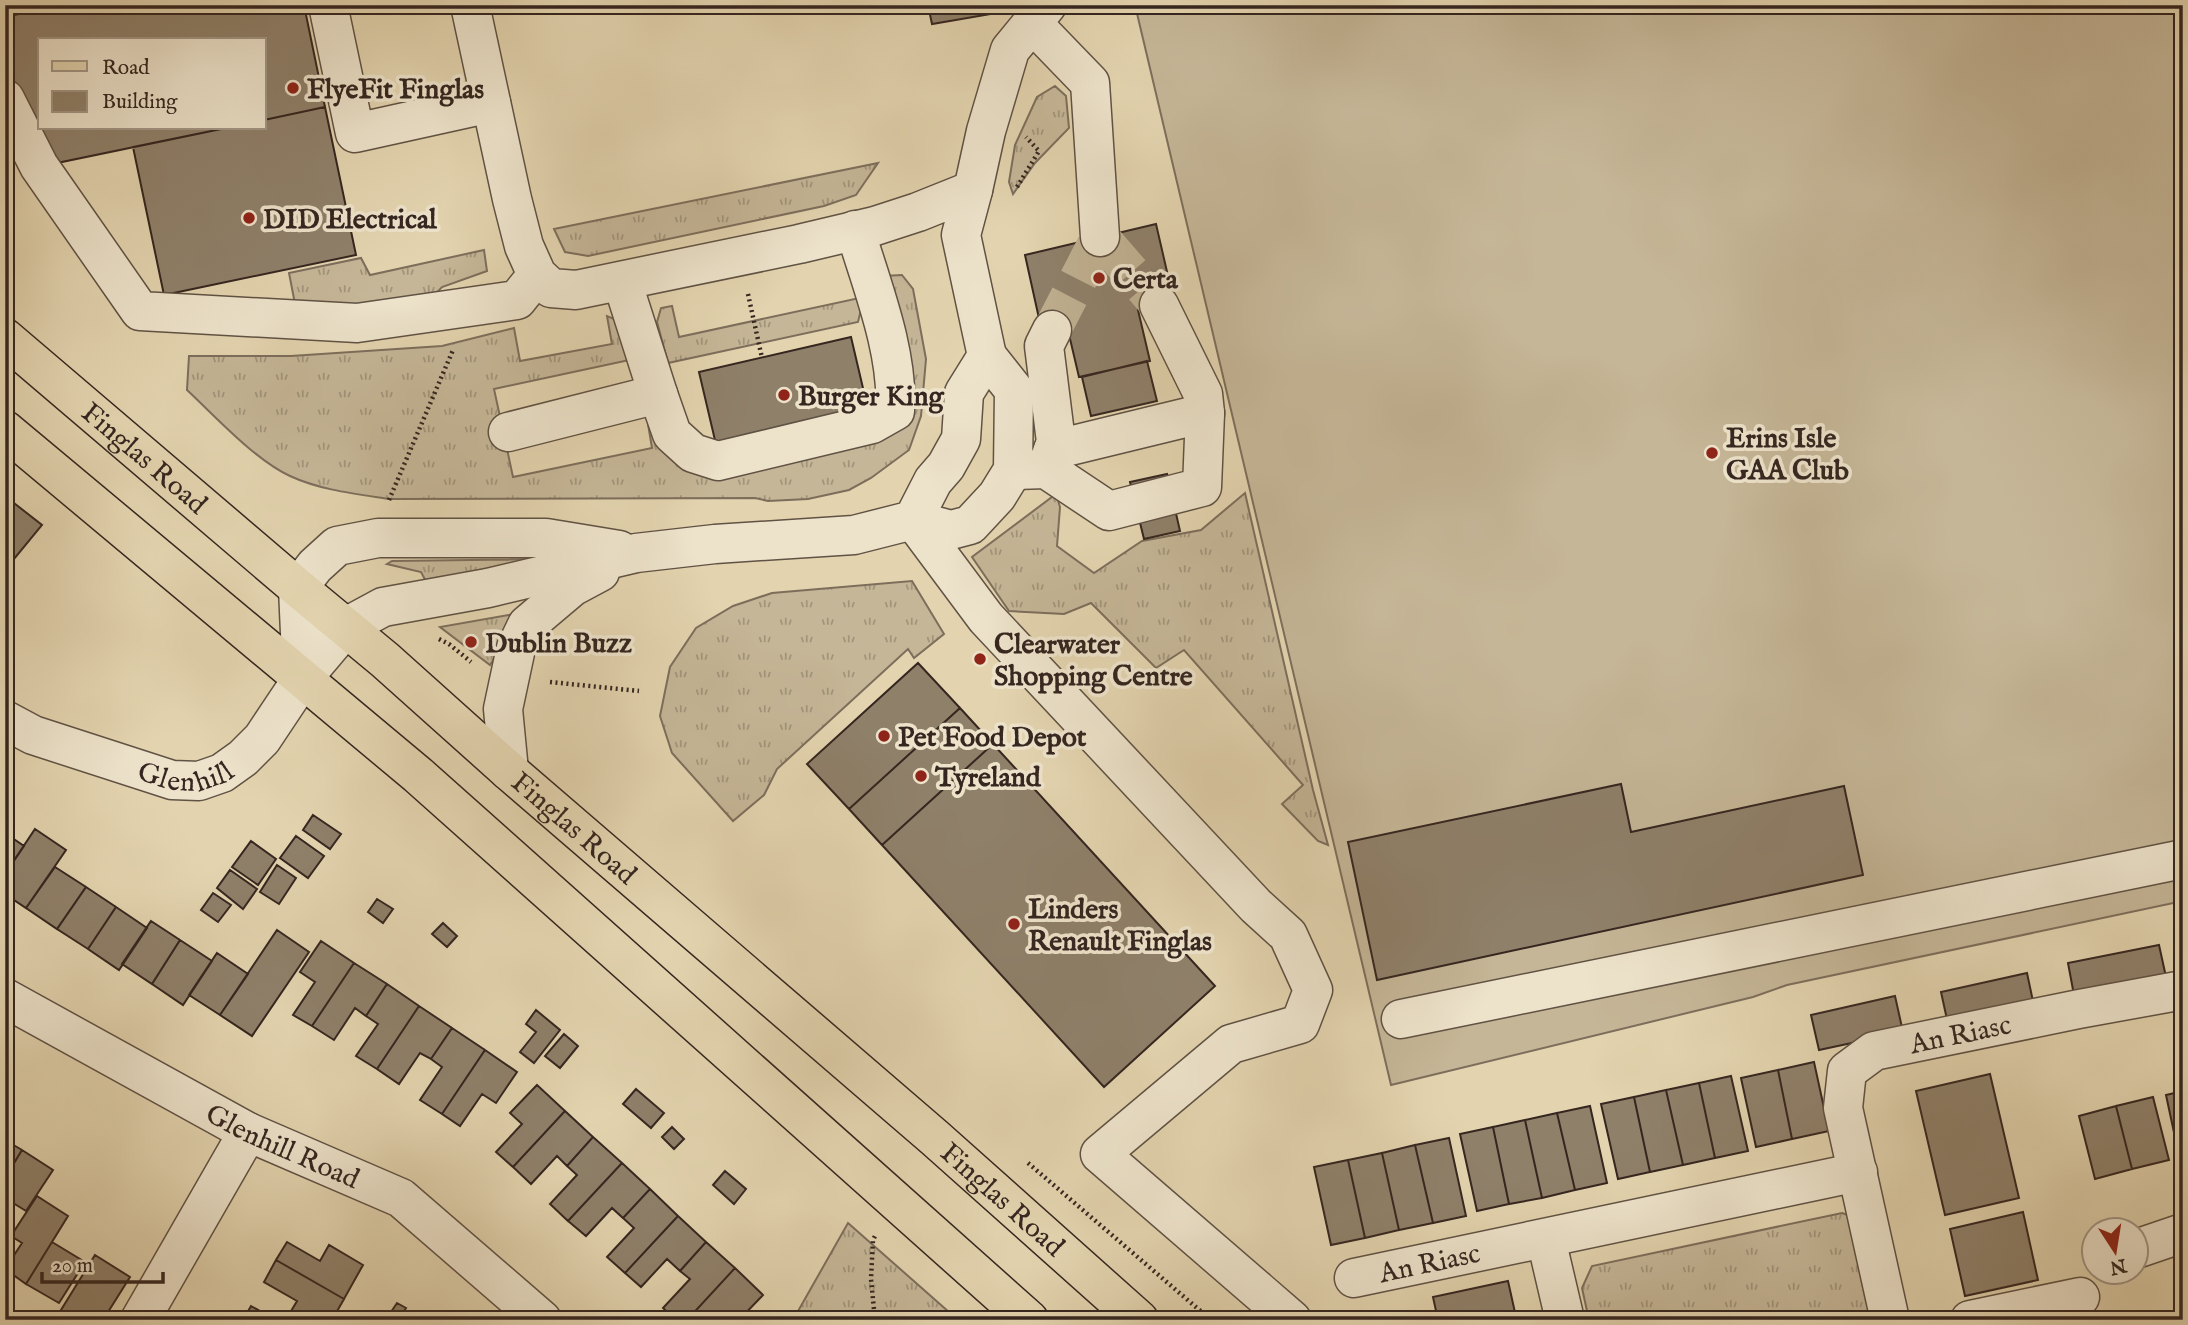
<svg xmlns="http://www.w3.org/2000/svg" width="2188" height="1325" viewBox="0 0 2188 1325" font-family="'IM FELL English',serif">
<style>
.grass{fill:url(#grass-tufts);stroke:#7d6e5c;stroke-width:2}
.pitch{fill:#c5b697;stroke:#7d6e5c;stroke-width:2}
.building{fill:#8f806a;stroke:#352620;stroke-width:2}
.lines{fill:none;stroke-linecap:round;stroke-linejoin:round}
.minor-tunnel{stroke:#c0b192;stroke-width:38;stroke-dasharray:38 19;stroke-linecap:butt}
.minor-casing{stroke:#605244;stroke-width:41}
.major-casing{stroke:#352620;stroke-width:41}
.path{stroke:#352620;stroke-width:4.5;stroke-dasharray:2 3.5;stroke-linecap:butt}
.minor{stroke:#ede3cb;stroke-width:38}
.major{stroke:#e3d4af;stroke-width:38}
.poi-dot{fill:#8f2418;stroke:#ede3cb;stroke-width:2.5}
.labels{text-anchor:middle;stroke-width:7;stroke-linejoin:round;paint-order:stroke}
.poi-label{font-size:28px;font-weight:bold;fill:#352620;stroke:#ede3cb;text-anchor:start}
.street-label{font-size:28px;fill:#352620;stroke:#ede3cb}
</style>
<defs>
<pattern id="grass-tufts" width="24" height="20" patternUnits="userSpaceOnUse" patternTransform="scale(1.75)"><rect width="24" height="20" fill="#c5b697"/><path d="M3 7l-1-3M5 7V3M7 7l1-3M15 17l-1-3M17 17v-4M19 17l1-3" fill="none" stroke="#a1947b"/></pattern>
</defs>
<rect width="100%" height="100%" fill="#e3d4af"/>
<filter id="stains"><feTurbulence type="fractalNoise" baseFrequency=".00286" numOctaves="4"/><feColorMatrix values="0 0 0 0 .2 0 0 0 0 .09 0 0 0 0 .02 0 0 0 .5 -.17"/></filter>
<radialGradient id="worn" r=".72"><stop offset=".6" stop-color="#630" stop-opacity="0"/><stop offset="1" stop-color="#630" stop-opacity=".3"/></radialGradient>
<path class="grass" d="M1055,86L1066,96L1069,128L1035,163L1013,194L1009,182L1015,145L1037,97Z
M878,163L856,195L824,206L588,256L565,252L554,229Z
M484,250L487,271L442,287L426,304L296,309L289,273L361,258L370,275Z
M902,275L913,289L926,359L921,416L909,450L871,478L849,490L808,499L768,501L755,498L389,499C356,494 320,490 290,476C255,460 215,416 187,390L189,356H291L442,346L514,328L520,361L612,344L607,316L624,323L634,359L494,389L513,477L652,448L648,424L654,423L670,455L888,434L883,276Z
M864,297L858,322L668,363L657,322L661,308L672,306L679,337Z
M1245,493L1313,790L1328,845L1318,841L1282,804L1303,785L1184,650L1156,668L1091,603L1064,614L1009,611L972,557L1056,494L1060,507L1057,546L1094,573L1142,541L1201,530Z
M540,559L429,587L421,572L387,564L392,561Z
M912,581L944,634L914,658L908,649L777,769L764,795L733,821L672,753L660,716L670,667L696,628L733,606L772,593Z
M526,612L490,665L440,627Z
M1842,1213L1856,1218L1870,1315L1862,1320H1589L1582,1288L1592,1266Z
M848,1223L958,1320H793Z"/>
<path class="pitch" d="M1135,5H2183V901L1787,985L1753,997L1391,1085Z"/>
<path class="building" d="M60,5H304L325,107L264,120V40H40V128H226L52,164L5,69V17Z
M928,5H990L991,14L932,24Z
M325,107L356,255L164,295L133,147L226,128H264V120Z
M1156,224L1174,302L1138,310L1150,361L1079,377L1067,326L1042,332L1025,255Z
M851,337L870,418L718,453L699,372Z
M1147,361L1157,401L1091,416L1082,377Z
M1167,474L1180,531L1144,539L1130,482Z
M5,496L42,525L5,570Z
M918,663L960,708L849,809L807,764Z
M960,708L993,744L882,845L849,809Z
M993,744L1215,986L1104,1087L882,845Z
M1621,784L1631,832L1844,786L1863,875L1377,980L1348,842Z
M313,815L341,834L330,849L303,830Z
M35,829L66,850L26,908L5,894V874Z
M5,833L24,846L5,874Z
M296,836L324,856L308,878L280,858Z
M251,841L276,859L258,885L232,867Z
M277,865L296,878L279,904L260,892Z
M55,867L86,887L57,929L26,908Z
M230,870L257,889L243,909L217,888Z
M86,887L116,907L88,949L57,929Z
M213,893L231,905L218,922L201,910Z
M377,899L393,909L383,923L368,912Z
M116,907L147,928L119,970L88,949Z
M151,921L180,940L152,984L122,964Z
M443,923L457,936L447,947L432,934Z
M277,930L309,952L252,1036L220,1015Z
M180,940L212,961L183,1005L152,984Z
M321,941L354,963L312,1026L293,1015L315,982L300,972Z
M2159,945L2166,977L2074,995L2068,963Z
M217,953L248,974L220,1015L189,995Z
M354,963L387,984L366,1016L355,1008L334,1040L312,1026Z
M2027,973L2034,1006L1948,1024L1941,992Z
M387,984L419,1006L377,1069L356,1056L378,1024L366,1016Z
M1895,996L1903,1032L1819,1050L1811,1015Z
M419,1006L452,1028L431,1059L420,1053L399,1084L377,1069Z
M536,1010L560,1030L534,1063L520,1052L536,1032L526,1024Z
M452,1028L485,1050L442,1114L420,1100L442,1067L431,1059Z
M564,1034L578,1046L560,1068L545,1056Z
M485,1050L517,1072L496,1103L482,1094L460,1126L442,1114Z
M1814,1062L1829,1131L1792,1139L1778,1070Z
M1778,1070L1792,1139L1756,1147L1741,1078Z
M1990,1074L2019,1198L1945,1215L1916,1091Z
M1731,1076L1748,1151L1715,1158L1699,1083Z
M1699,1083L1715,1158L1683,1165L1666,1090Z
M537,1085L565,1111L513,1167L496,1152L522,1124L510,1113Z
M636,1089L664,1113L651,1128L623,1104Z
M1666,1090L1683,1165L1650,1172L1634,1097Z
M2183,1091V1155L2179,1156L2166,1095Z
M1634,1097L1650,1172L1618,1179L1601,1104Z
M2153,1097L2169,1160L2132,1169L2116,1106Z
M1590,1106L1607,1183L1575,1190L1557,1113Z
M2116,1106L2132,1169L2095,1179L2079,1116Z
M565,1111L593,1137L567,1166L557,1156L531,1184L513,1167Z
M1557,1113L1575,1190L1542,1198L1525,1120Z
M1525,1120L1542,1198L1509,1204L1493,1127Z
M672,1127L684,1139L674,1149L662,1137Z
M1493,1127L1509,1204L1477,1211L1460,1134Z
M593,1137L622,1163L568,1221L550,1204L577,1175L567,1166Z
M1449,1138L1466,1216L1433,1223L1415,1145Z
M5,1140L22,1150L5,1178Z
M1415,1145L1433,1223L1399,1230L1382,1153Z
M22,1150L53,1170L26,1211L5,1198V1178Z
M1382,1153L1399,1230L1365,1238L1348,1160Z
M1348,1160L1365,1238L1331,1245L1314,1167Z
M622,1163L650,1189L623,1218L612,1208L586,1236L568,1221Z
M725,1171L746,1189L734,1204L713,1185Z
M650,1189L678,1216L625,1273L607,1257L634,1228L623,1218Z
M37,1196L68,1216L26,1284L5,1269L22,1243L11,1236Z
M2023,1212L2038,1280L1965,1296L1950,1229Z
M678,1216L706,1242L680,1271L667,1259L641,1287L625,1273Z
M52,1242L85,1262L59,1303L26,1284Z
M287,1242L320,1261L329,1245L363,1265L344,1299L276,1260Z
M706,1242L735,1268L687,1320H676L663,1308L690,1279L680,1271Z
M95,1255L130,1277L103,1320H73L74,1318L61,1310Z
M276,1260L344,1299L332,1320H302L290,1313L297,1301L264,1282Z
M735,1268L763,1295L739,1320H733L725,1312L717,1320H687Z
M1508,1281L1516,1317L1502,1320H1438L1433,1297Z
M397,1303L406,1308L398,1320L389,1315Z
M251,1306L276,1320H243Z
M290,1313L302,1320H286Z"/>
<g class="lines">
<path class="minor-tunnel" d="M1052,330L1100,237L1159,305"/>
<defs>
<g id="minor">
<path d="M328,5L355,133L491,103"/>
<path d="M1032,23L1090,83L1100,237"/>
<path d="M5,99L39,166L140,311L357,323L517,300L537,275"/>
<path d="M973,190L986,131L1010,50L1047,5"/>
<path d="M658,394L672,434L693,453L718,461L872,424L895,411C899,353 872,286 855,230"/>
<path d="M508,432L658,394L622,281"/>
<path d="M1053,450L1205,413"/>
<path d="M1046,469L1056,442L1044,346L1052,330"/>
<path d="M1013,470L1046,469L1109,511L1202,487L1205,413L1203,394L1159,305"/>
<path d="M913,520L986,618L1256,906L1288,935L1313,990L1300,1024L1231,1044L1100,1154L1292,1320"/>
<path d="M913,520L951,530L970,525L997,496L1013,470L1014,390L987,356"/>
<path d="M302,679L298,588L315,566L337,546L378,538H546L619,550"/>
<path id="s1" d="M5,720L33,735L172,780L199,781L222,773L243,758L262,739L302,679L346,627L383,607L488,588L636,553L715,544L854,535L913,520L933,481L946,466L961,439L964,393L987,356L961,235L973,190L918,212L875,226L799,244L576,290L551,288L537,275L524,246L512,199L470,5"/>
<path d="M509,771L503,709L516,648L527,625L572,587L600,572"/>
<path id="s2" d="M5,998L248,1132L401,1198L542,1320"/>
<path d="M1401,1019L2183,859"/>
<path d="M1546,1239L1565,1320"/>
<path d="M2136,1249L2183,1233"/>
<path id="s3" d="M1354,1278L1858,1172"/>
<path d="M140,1320L248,1132"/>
<path id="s4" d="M1890,1320L1843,1108L1847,1071L1874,1051L2079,1009L2183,990"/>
<path d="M1970,1320L2080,1297"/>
</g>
<g id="major">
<path id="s5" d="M5,338L298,588L385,660L509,771L935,1138L1139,1320"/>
<path d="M5,430L418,775L1029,1320"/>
</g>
</defs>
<use href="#minor" class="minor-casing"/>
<use href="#major" class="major-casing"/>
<path class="path" d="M1017,187L1039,151L1026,137
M748,294L762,358
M389,500L453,350
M439,639L449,644L471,662
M550,682L639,691
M1028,1163L1211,1320
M875,1320L871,1279L873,1240L876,1234"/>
<use href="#minor" class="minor"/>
<use href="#major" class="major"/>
</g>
<g class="poi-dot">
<circle cx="293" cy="88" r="7"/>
<circle cx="249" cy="218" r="7"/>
<circle cx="1099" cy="278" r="7"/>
<circle cx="784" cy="395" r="7"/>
<circle cx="1712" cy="453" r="7"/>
<circle cx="471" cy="642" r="7"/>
<circle cx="980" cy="659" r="7"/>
<circle cx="884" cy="736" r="7"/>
<circle cx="921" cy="776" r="7"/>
<circle cx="1014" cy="924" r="7"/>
</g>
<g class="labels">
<g class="poi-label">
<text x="307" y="98">FlyeFit Finglas</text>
<text x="263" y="228">DID Electrical</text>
<text x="1113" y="288">Certa</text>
<text x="798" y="405">Burger King</text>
<text x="1726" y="447">Erins Isle<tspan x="1726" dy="32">GAA Club</tspan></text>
<text x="485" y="652">Dublin Buzz</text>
<text x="994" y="653">Clearwater<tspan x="994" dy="32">Shopping Centre</tspan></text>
<text x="898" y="746">Pet Food Depot</text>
<text x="935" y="786">Tyreland</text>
<text x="1028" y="918">Linders<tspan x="1028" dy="32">Renault Finglas</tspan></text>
</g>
<g class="street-label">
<text dy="10" stroke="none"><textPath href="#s5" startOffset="184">Finglas Road</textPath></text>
<text dy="10" stroke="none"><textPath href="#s1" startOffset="191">Glenhill</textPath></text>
<text dy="10" stroke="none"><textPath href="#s5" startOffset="751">Finglas Road</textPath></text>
<text dy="10" stroke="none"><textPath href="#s4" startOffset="376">An Riasc</textPath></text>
<text dy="10" stroke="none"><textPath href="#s2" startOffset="315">Glenhill Road</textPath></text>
<text dy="10" stroke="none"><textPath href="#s5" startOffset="1318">Finglas Road</textPath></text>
<text dy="10" stroke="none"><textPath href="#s3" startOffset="77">An Riasc</textPath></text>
</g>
</g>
<rect width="2188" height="1325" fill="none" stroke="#e3d4af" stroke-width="28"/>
<rect x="7" y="7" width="2174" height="1311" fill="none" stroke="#352620" stroke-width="3.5"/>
<rect x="14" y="14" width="2160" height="1297" fill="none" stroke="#352620" stroke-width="2"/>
<rect x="38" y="38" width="228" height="91" fill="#ede3cb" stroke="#a39787" stroke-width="2"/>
<rect x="52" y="61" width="35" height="10" fill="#e3d4af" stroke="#a39787" stroke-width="2"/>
<text x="102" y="74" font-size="21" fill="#352620">Road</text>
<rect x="52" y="91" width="35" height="21" fill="#8f806a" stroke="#a39787" stroke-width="2"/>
<text x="102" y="108" font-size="21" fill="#352620">Building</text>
<g transform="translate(2115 1251) rotate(168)"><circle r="33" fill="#ede3cb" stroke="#a39787" stroke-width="2"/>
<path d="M0-5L12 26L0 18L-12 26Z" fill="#8f2418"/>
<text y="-10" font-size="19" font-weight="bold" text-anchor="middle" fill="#352620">N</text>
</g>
<path d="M42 1272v10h121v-10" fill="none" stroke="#352620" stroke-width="3.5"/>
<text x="52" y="1272" font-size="21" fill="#352620" stroke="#ede3cb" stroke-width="5" paint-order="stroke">20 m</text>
<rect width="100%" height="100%" filter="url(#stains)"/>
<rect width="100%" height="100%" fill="url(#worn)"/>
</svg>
